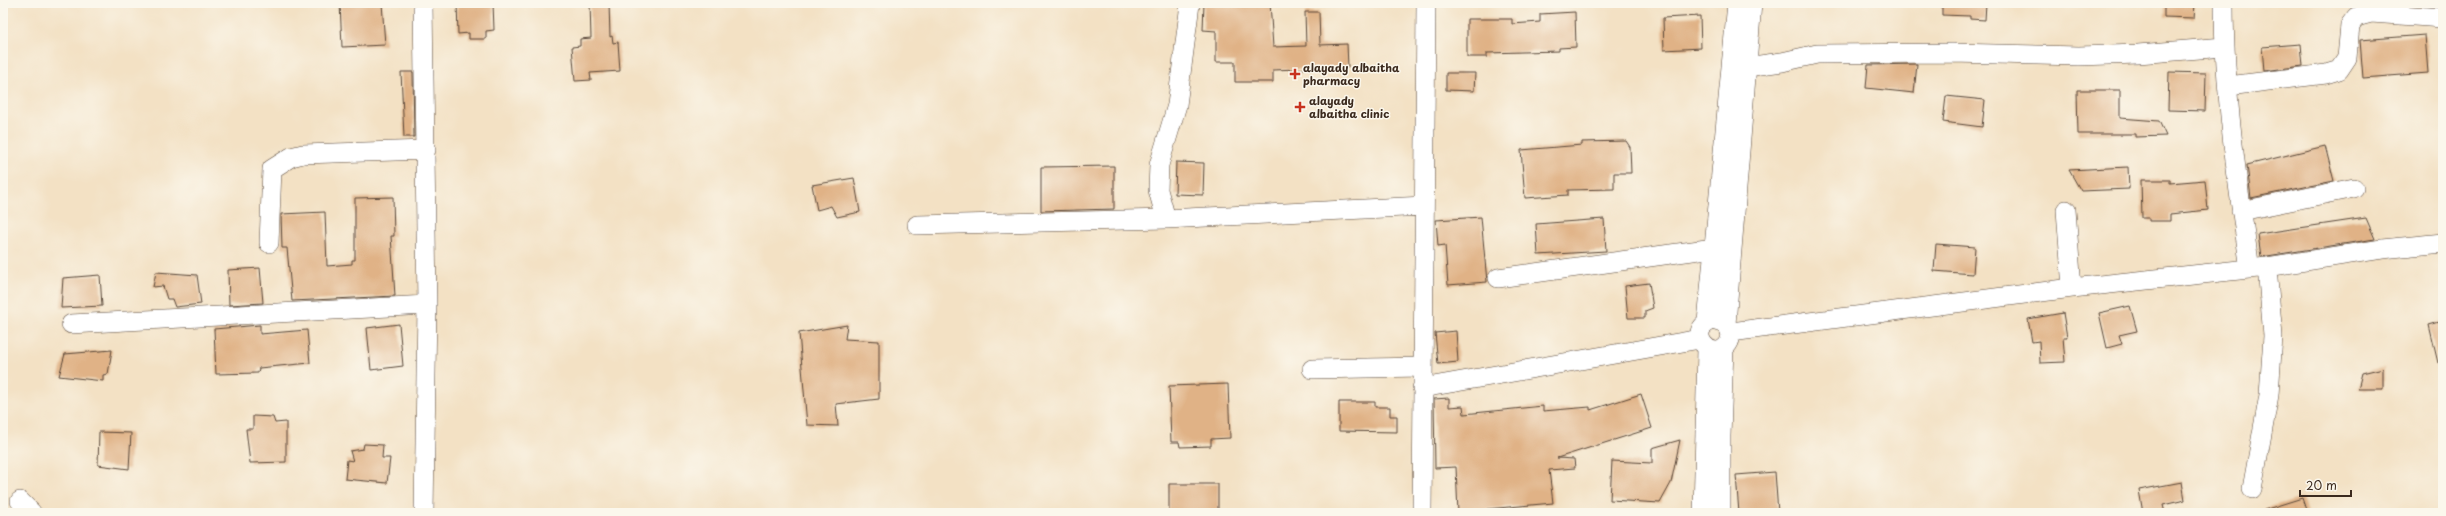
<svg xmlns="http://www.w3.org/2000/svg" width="2446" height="516" viewBox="0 0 2446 516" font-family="'Playpen Sans',sans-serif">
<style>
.building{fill:#e0b286}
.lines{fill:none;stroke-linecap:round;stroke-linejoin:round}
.street-casing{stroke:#574537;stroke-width:20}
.street{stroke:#fff;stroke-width:19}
.poi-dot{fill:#c8321e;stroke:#fbf7ec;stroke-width:1.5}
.labels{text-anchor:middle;stroke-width:3;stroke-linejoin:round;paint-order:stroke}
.poi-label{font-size:11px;font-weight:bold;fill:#3b2a1e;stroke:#fbf7ec;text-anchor:start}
</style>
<rect width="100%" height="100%" fill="#fbf7ec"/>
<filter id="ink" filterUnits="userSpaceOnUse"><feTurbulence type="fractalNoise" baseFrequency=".025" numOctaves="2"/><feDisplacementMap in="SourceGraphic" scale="8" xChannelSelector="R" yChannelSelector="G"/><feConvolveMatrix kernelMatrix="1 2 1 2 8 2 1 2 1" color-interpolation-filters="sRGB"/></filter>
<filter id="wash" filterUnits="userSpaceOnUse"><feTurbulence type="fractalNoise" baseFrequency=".012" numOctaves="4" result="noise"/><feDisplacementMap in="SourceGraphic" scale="16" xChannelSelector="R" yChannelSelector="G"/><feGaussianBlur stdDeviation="0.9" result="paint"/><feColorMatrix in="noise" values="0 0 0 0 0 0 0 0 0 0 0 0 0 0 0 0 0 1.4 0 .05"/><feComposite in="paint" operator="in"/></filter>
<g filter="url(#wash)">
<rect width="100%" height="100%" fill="#f3e1c4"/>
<g id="blocks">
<path class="building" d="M340,3H382L385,45L342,47Z
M457,3H493L494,30L486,31V39H469V33L458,34Z
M590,3H609L610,37L612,36L613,43L618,42L620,71L590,73L591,80L575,81L572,47L580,46V39L591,38Z
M1204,3H1270L1273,47L1306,46L1305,12H1319L1320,45L1347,44L1348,67L1273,70V82H1235V62H1216V31L1203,30Z
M1942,3H1986L1985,20L1970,19V16L1942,15Z
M2164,3H2195L2194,18L2164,17Z
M1575,12L1576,47L1559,48V51L1487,53V57H1467V19H1512V24L1540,22V14Z
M1700,16L1701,48L1664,50L1663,18Z
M2425,35L2428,73L2363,78L2360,40Z
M2301,44L2303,66L2264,71L2262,47Z
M1917,64L1914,93L1866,88L1868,65Z
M401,72H413L414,137H404Z
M2169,72L2206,73L2205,111L2168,110Z
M1446,73H1475L1474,91L1446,90Z
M2077,90H2120V118L2159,121L2166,136L2135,137V134H2078Z
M1946,96L1985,100L1982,127L1943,122Z
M1626,141L1630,147L1631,173H1614V189L1568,190V195L1525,198L1521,150L1582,145V142Z
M2325,146L2334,181L2251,198L2247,165Z
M1176,162L1204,163L1203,195L1175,194Z
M1114,166V209L1041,211V167Z
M2128,167L2129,189L2081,191L2069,170Z
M854,178L860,212L837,217L831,206L817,210L812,185Z
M2141,180H2170V183L2205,180L2208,210L2170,214V221H2149V218H2142Z
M393,197L394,236H391L395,296L292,301L287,248H282L281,214L325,212L327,266L352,264V260H355V198Z
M1481,217L1487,282L1448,285L1445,245L1438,246L1436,220Z
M2366,218L2375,239L2261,257L2258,234Z
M1604,219L1606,251L1538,255L1536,224Z
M1936,244L1975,247L1973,274L1934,271Z
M260,268L263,303L229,305L228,270Z
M156,272L197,275L201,304L175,307L172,299H167L163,286L153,287Z
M100,275L102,306L61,308L63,278Z
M1649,283L1653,308L1645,311V318H1628L1625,286Z
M2130,306L2137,331L2119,335L2122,344L2107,348L2099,313Z
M2063,313L2067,337H2063L2065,362L2040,363L2039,341L2032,342L2028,319Z
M2443,321V362L2438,363L2429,325Z
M399,324L403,366L371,370L367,328Z
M260,325V334L307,330L310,363L259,368L258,373L216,374L214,329Z
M847,325L845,339L879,341V399L836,404L838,426L807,425L799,333Z
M1456,331L1458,362L1438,364L1435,333Z
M112,350L108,374L103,375V381L59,376L65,354Z
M2383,368V389H2358L2362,373Z
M1228,384L1230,438L1211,439V446L1180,447L1179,442H1171L1169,386Z
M1641,394L1652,428L1557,458L1574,459L1575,468L1549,470L1553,503L1487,509V513H1458L1456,467L1435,468L1434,399L1449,398V407L1463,406L1464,414L1543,406V411L1590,407V410Z
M1339,402H1375V407H1390V416H1397V432L1339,431Z
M253,416L273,417L275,423L286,422V462L250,463L246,429H253Z
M99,432L131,433L129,469L98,465Z
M1680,440L1671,483L1660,503L1610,500L1612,461L1652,463V448Z
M364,444L383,445L382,458H390L387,483L345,479L347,460L353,461L350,451L363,449Z
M1775,472L1778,513H1739L1736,475Z
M2182,482L2185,500L2163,505L2165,513H2143L2139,490Z
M1169,484H1218V513H1169Z
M2302,498L2307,513H2265L2264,510Z"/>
</g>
</g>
<g filter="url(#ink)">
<use href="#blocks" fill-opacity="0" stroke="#574537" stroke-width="1"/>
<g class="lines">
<defs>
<path id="street" d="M423,3L427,305L424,513
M2224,3C2224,92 2237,181 2250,269
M1732,65L1746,67L1782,62L1817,54L1952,53L2079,56L2138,54L2224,47
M2228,86L2326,74L2339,70L2347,58L2350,25L2356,17L2371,13L2443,18
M2066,210L2072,288
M2241,211L2354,188
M1166,219L1158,190L1159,165L1177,105L1190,4
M917,225L1166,219L1424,206
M269,243L272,169L291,157L303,154L426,150
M1498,278L1714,248
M1707,322L1737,3
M71,324L427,305
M1726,324L1714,320C1681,330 1714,366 1728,344C1733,336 1730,330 1726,324L1752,3
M1731,332L2072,288L2267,267L2382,249L2443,243
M1312,369L1422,367
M1422,388L1700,339
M2252,489L2269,395L2273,336L2267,267
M20,501L32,513
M1422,513L1426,3
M1703,513L1707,349
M1721,513V436L1724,348"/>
</defs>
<use href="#street" class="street-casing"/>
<use href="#street" class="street"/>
</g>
</g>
<g class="poi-dot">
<path d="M1293 68h4v4h4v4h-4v4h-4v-4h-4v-4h4z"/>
<path d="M1298 101h4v4h4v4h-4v4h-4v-4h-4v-4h4z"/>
</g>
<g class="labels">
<g class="poi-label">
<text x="1303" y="72">alayady albaitha<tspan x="1303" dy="13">pharmacy</tspan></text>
<text x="1309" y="105">alayady<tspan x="1309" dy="13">albaitha clinic</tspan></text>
</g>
</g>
<rect width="2446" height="516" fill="none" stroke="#fbf7ec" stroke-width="16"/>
<path d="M2300 490v6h51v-6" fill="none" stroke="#3b2a1e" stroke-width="2"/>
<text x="2306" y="490" font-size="12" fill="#3b2a1e" stroke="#fbf7ec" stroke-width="3" paint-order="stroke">20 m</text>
</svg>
